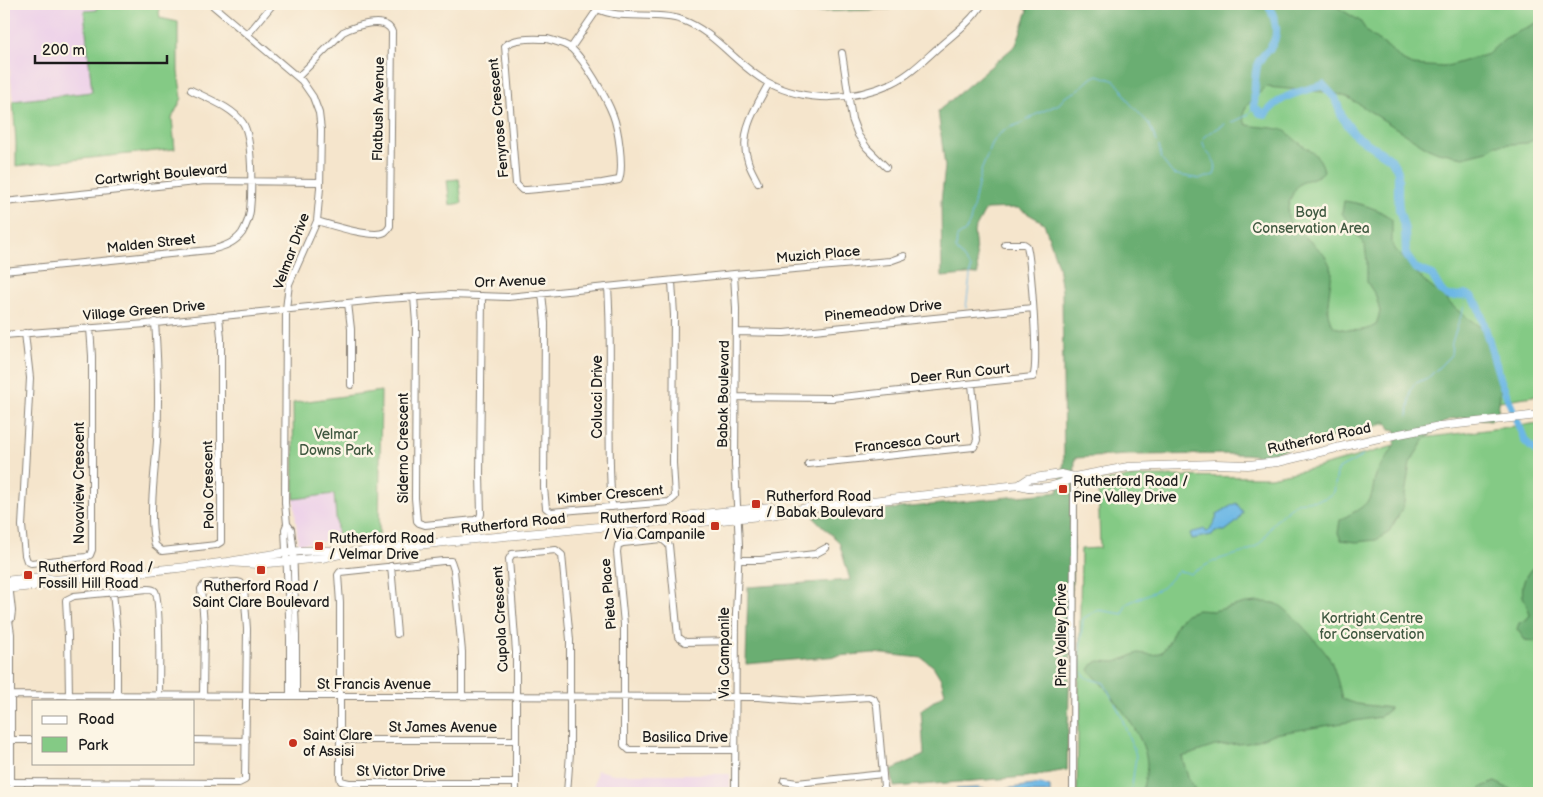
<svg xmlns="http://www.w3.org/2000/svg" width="1543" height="797" viewBox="0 0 1543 797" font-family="'Balsamiq Sans',sans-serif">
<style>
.built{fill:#edd1e9}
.green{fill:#84ca85;stroke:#507350}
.forest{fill:#6bae72;stroke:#446547}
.water{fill:#6cb7e5;stroke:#446a80}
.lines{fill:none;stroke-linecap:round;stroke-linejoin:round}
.stream{stroke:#6cb7e5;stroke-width:1}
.river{stroke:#6cb7e5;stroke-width:8}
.minor-casing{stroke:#888074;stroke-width:8}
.major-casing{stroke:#888074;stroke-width:9}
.minor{stroke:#fff;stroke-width:6}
.major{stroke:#fff;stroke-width:8}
.poi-dot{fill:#c8321e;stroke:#fcf5e5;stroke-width:2}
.labels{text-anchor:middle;stroke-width:5;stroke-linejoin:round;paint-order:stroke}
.street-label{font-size:14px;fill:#1c1c1c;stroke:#fcf5e5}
.park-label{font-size:14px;fill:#405941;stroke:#fcf5e5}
.poi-label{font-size:14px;fill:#1c1c1c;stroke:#fcf5e5;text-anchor:start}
</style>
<rect width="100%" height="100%" fill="#fcf5e5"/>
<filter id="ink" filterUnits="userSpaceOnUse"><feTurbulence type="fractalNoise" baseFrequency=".02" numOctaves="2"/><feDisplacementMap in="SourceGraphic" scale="10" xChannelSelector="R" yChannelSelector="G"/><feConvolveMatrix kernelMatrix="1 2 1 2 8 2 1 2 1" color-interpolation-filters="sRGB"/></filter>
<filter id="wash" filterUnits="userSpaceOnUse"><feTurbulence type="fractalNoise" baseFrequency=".0096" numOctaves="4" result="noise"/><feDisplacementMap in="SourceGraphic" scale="20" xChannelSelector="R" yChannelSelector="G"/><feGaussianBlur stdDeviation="1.12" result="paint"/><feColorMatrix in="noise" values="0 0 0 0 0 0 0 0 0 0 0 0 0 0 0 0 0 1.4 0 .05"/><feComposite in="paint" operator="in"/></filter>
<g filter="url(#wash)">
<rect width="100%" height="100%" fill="#f5e5cc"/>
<path class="built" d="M24,4H96L97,10L84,11L92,92L13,101L4,6Z
M334,494L338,540L298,544L294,499Z
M597,770L614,774H730V793H592Z"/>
<path class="green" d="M96,4H158L160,18L178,22V72L182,98L172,118L175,149L16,166V142L13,101L92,92L84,11L97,10Z
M1094,4H1539V395L1441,410L1264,454Z
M459,179L462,203L450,205L447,180Z
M381,391L379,535L338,540L334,494L294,499L293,403Z
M1539,423V793H1077L1081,549L1100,548L1098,482L1138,476L1270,477L1315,468L1423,438Z"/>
<path class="forest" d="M794,4H895L891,9L795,13Z
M1019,4H1332L1360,21L1368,33L1388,47L1402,60L1412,65L1444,67L1488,54L1504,39L1539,21V137L1527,143L1496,145L1487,151L1463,157L1438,152L1424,146L1349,98L1335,93L1266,87C1256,97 1235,110 1247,125C1258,127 1272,127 1283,130C1290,133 1292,138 1298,142C1310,151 1321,155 1324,171C1318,180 1302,178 1296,188C1268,234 1318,231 1331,268C1333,271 1332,275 1331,279C1330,288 1326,310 1329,317C1330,321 1333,324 1334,327C1350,331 1362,333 1376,325L1380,312L1376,296L1367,282V261L1365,246L1342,213L1344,201C1359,203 1382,209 1392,220V242L1395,249L1426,283L1441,295L1457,310L1487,332L1491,341L1501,384L1498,413L1491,420L1463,417L1451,419L1443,423L1424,440L1410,463L1403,508L1388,533L1376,540L1356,542L1341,540L1338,533L1340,520C1348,515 1360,510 1366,503C1375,494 1372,485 1376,475C1384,457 1397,452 1396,430L1390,429L1386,421L1262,456L1245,454L1129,455L1075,458L1067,770L1026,777L894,787L891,770L924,755L921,710L945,693L941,679L933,666L922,658L873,653L746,664L748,587L850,580L839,542L813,517L1058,492L1064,462L1062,291L1058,266L1044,223L1018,208L986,209L974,231L978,274L942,277L941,201L945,167L938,111L1016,45L1028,10Z
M1533,567H1539V642L1525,640L1517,629L1519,623L1527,619L1530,615C1529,608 1524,602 1523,596C1521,585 1525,575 1533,567Z
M1257,602C1264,602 1271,602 1277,604C1286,606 1326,651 1331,661C1336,673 1339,686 1342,699L1357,704L1391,708L1380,717L1274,734L1249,743L1215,746L1182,757L1188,777L1195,790L1194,793H1141C1144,784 1147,773 1147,763C1145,733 1109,692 1089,670L1092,665L1099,661L1116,662L1138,653L1154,655L1162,652L1169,642L1177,623L1186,614L1197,610L1213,611L1246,603Z
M1495,782L1516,792L1525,793H1476L1482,787Z"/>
<path class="water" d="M1236,503L1243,512L1238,521L1225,531H1215L1212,535L1192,539L1190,533L1205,529L1206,532L1209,531C1212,525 1216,521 1217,514Z
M1041,784L1050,787V793H956V789L977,788L995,790Z"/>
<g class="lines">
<path class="stream" d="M819,13L826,4
M1231,123L1248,115L1254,106
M1203,138L1206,135L1225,124
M1159,146L1162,160L1173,174L1200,179L1214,175C1221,158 1204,156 1203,142
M966,308L971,268L956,249L957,237L965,232L970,222L981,171L992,144L998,135L1008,128L1022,123L1035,115L1059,104L1065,97L1077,91L1090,79L1098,75L1115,81L1123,91L1128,101L1149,124L1157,142
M1408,416L1411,390L1414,384L1429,377L1451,355L1452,342L1465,304L1463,295
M1131,793L1136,756L1134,749L1127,733L1121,715L1104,683C1099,681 1089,680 1085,676C1076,670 1082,630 1083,619L1087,616L1098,610L1123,614L1126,604L1162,588L1178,571L1185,572L1190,574C1200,569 1210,562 1220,559C1231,555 1244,554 1253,548C1263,543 1267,533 1272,525C1278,517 1287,510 1295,504C1307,497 1318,506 1334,492L1337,473L1339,469L1363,456"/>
<path class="river" d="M1268,4C1275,18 1281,34 1270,48C1266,53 1261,57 1258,63C1254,73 1255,94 1254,106L1260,113L1266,114C1281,94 1300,92 1323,85L1335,98L1342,117L1355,135L1391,159L1398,171V195L1399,209L1405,230L1406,255L1415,268L1432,275C1442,292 1442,301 1465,294L1471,297L1478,305L1501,381L1525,441L1531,447L1539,453"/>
</g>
</g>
<g filter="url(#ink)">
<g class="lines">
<defs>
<path id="minor" d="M211,4L302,81L313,97L319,113L321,130L320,188L317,221L289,284L286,309L285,503L287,524L285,529L290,637V696
M591,4C610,23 654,10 682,20C716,32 736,65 767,82C806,103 852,101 892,83C910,75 925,59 940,46C955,33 972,21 982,4
M248,34L273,4
M547,39C555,41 566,44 572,49C586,62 606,97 613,115C618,128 624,166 619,180L602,183L527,190H522L516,184L505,46C514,37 535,39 547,39Z
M571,48L597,10
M842,53L852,119L858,135L867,148L886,167
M298,77L343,32C355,26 386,15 392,32L390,226C389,228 388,230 385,232C373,239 331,225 317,221
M758,183C755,176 750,169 748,161C738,133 756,107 769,83
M4,202L205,181L320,182
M4,271L209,250C221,248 234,244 242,233C246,226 249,219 250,211C252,192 253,139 243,123C232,107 208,99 191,90
M734,274L736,309L735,464L739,545L736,614L735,793
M608,287C613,360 606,434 612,507
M542,293L545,323L544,488L546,508L551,512L669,502L675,497L673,463L674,315L672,281
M414,297L416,323L415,498L417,521L419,523L425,525L475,520L480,517L481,514L480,475L482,296
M348,303L351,329V385
M155,322C158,362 159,401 157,441C155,471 148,517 155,545L162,551L216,545L221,542V338L219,316
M736,332L784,333L1033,308
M25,333L30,378L22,526L25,555L27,561L31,563L86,557L90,555L92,550V356L90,328
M4,335L146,324L386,299L450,295L508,297L734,274L890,261L904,256
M735,397L832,398L1033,377C1039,365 1031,269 1028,251L1027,246L1024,244H1005
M808,464L974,447L977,440L972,384
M287,524L291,529L293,545L296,636V696
M739,560H760L815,554L826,548
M391,566L397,634
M9,584L12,611L11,619
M4,586L11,634V793
M113,592L117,634V696
M12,695L758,697L807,701L869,697L874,699L877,706L884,787L886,793
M69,696L68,636L66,600L74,596L148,589C150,589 153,589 155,591C161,599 159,681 159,696
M462,696V652L454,570L451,561H443L340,572L338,575L340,603V777L341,781L349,783H516
M4,740H34
M194,740L246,741
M340,740H516
M735,750H629L624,745V624L617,552L618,545L623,543L662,539L669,545L678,637L685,642L736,641
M784,781L797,783L883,774
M4,782L239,783L245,780L247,629L244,588L241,583L237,582L205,584L201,589L204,624L203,696
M516,793V652L509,559L512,554L556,550L562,555L570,640V753L567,793
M1073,793L1074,477"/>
<path id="major" d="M1019,485L1028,479L1061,474L1074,477L1128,467L1215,464L1248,465L1278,462L1374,439L1440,426L1539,415
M683,519L692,523L771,515L807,508L1019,485C1037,491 1058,487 1074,477
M228,562L257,564L322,558L345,553L454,541L683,519L692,515L771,507L789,511
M4,581L42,577L54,580
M4,589L43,585L54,580C112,574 171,570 228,562C264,556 302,547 338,552"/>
</defs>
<use href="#minor" class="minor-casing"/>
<use href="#major" class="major-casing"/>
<use href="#minor" class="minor"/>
<use href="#major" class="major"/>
</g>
</g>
<g class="poi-dot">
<rect x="1058" y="484" width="10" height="10" rx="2.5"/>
<rect x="751" y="499" width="10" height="10" rx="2.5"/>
<rect x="710" y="521" width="10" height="10" rx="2.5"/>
<rect x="314" y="541" width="10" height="10" rx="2.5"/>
<rect x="256" y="565" width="10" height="10" rx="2.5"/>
<rect x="23" y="570" width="10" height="10" rx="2.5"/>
<circle cx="293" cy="743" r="5"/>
</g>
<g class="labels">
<g class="street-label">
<text transform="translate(378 109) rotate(-89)" y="5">Flatbush Avenue</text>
<text transform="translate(498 118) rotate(-95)" y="5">Fenyrose Crescent</text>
<text transform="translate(161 174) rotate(-5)" y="5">Cartwright Boulevard</text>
<text transform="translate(151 243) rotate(-6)" y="5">Malden Street</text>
<text transform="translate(291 251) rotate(-70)" y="5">Velmar Drive</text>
<text transform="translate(818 254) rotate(-5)" y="5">Muzich Place</text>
<text transform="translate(510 281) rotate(-2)" y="5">Orr Avenue</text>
<text transform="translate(144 310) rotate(-5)" y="5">Village Green Drive</text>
<text transform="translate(883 310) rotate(-6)" y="5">Pinemeadow Drive</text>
<text transform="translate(960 373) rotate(-6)" y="5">Deer Run Court</text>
<text transform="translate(723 394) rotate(-89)" y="5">Babak Boulevard</text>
<text transform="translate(597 397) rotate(-90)" y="5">Colucci Drive</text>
<text transform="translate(1319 438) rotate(-12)" y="5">Rutherford Road</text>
<text transform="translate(907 442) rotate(-6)" y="5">Francesca Court</text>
<text transform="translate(403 448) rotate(-90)" y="5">Siderno Crescent</text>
<text transform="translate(79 483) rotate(-90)" y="5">Novaview Crescent</text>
<text transform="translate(208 485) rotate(-91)" y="5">Polo Crescent</text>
<text transform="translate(610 494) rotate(-5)" y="5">Kimber Crescent</text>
<text transform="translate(513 523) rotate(-6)" y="5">Rutherford Road</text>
<text transform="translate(608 594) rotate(-95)" y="5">Pieta Place</text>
<text transform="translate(500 619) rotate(-93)" y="5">Cupola Crescent</text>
<text transform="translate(1061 635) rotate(-90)" y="5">Pine Valley Drive</text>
<text transform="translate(724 653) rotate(-90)" y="5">Via Campanile</text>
<text x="374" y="689">St Francis Avenue</text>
<text x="443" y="732">St James Avenue</text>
<text x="685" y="742">Basilica Drive</text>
<text x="401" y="776">St Victor Drive</text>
</g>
<g class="park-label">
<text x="1311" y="217">Boyd<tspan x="1311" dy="16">Conservation Area</tspan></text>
<text x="336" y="439">Velmar<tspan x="336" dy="16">Downs Park</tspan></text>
<text x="1372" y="623">Kortright Centre<tspan x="1372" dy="16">for Conservation</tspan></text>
</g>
<g class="poi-label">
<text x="1073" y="486">Rutherford Road /<tspan x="1073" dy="16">Pine Valley Drive</tspan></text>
<text x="766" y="501">Rutherford Road<tspan x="766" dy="16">/ Babak Boulevard</tspan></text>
<text x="705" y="523" text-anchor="end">Rutherford Road<tspan x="705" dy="16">/ Via Campanile</tspan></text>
<text x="329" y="543">Rutherford Road<tspan x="329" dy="16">/ Velmar Drive</tspan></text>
<text x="38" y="572">Rutherford Road /<tspan x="38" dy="16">Fossill Hill Road</tspan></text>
<text x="261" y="591" text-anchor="middle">Rutherford Road /<tspan x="261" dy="16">Saint Clare Boulevard</tspan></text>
<text x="303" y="740">Saint Clare<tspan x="303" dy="16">of Assisi</tspan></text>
</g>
</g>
<rect width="1543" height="797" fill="none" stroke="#fcf5e5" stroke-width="20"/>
<rect x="32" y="700" width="162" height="65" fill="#fcf5e5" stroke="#a29e95"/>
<rect x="42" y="716" width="25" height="8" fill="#ffffff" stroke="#a29e95"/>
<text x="78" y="724" font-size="15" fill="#1c1c1c">Road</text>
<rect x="42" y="737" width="25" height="15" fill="#84ca85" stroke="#a29e95"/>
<text x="78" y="750" font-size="15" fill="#1c1c1c">Park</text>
<path d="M35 55v8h132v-8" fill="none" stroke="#1c1c1c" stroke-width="2.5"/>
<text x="42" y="55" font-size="15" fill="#1c1c1c" stroke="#fcf5e5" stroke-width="4" paint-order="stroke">200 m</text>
</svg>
